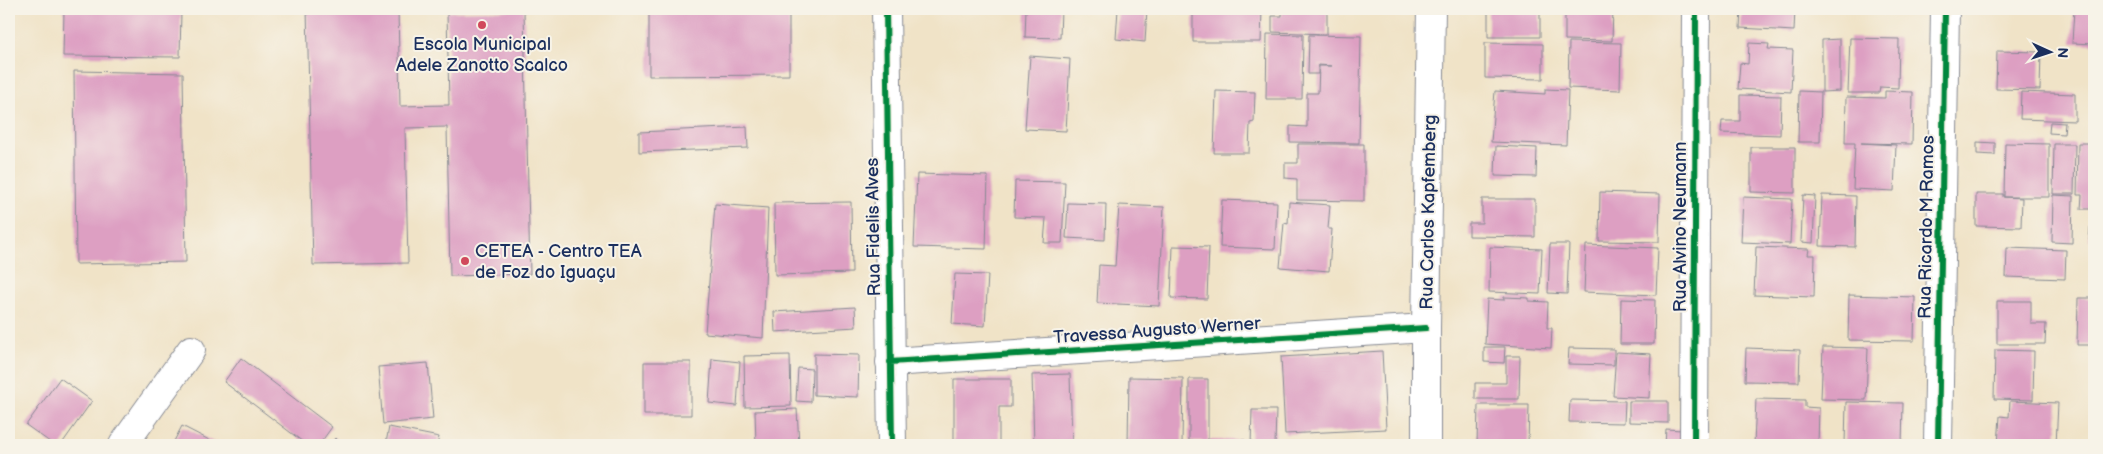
<svg xmlns="http://www.w3.org/2000/svg" width="2103" height="454" viewBox="0 0 2103 454" font-family="'Balsamiq Sans',sans-serif">
<style>
.building{fill:#dd9fc2}
.lines{fill:none;stroke-linecap:round;stroke-linejoin:round}
.street-casing{stroke:#868992;stroke-width:30}
.secondary-casing{stroke:#868992;stroke-width:30}
.street{stroke:#fff;stroke-width:28}
.secondary{stroke:#fff;stroke-width:28}
.cycleway-casing{stroke:#f7f3e8;stroke-width:9}
.cycleway{stroke:#00873e;stroke-width:6}
.poi-dot{fill:#d1495b;stroke:#f7f3e8;stroke-width:2}
.labels{text-anchor:middle;stroke-width:4;stroke-linejoin:round;paint-order:stroke}
.poi-label{font-size:18px;fill:#1b2f5e;stroke:#f7f3e8}
.street-label{font-size:18px;fill:#1b2f5e;stroke:#f7f3e8}
</style>
<rect width="100%" height="100%" fill="#f7f3e8"/>
<filter id="ink" filterUnits="userSpaceOnUse"><feTurbulence type="fractalNoise" baseFrequency=".02" numOctaves="2"/><feDisplacementMap in="SourceGraphic" scale="10" xChannelSelector="R" yChannelSelector="G"/><feConvolveMatrix kernelMatrix="1 2 1 2 8 2 1 2 1" color-interpolation-filters="sRGB"/></filter>
<filter id="wash" filterUnits="userSpaceOnUse"><feTurbulence type="fractalNoise" baseFrequency=".0096" numOctaves="4" result="noise"/><feDisplacementMap in="SourceGraphic" scale="20" xChannelSelector="R" yChannelSelector="G"/><feGaussianBlur stdDeviation="1.12" result="paint"/><feColorMatrix in="noise" values="0 0 0 0 0 0 0 0 0 0 0 0 0 0 0 0 0 1.4 0 .05"/><feComposite in="paint" operator="in"/></filter>
<g filter="url(#wash)">
<rect width="100%" height="100%" fill="#f0e3c7"/>
<g id="blocks">
<path class="building" d="M307,9H398L400,106L449,105L447,12L524,10L530,274L450,276L447,127L405,128L408,263L313,265Z
M649,9H789V75L649,76Z
M1026,9H1061L1060,38L1025,37Z
M1118,9H1147L1145,42L1116,39Z
M1193,9H1262L1261,42H1193Z
M1282,9H1327V34L1272,32V16H1282Z
M1488,9H1540V37H1488Z
M1565,9H1613L1612,41L1565,40Z
M1741,9H1795L1794,31L1740,28Z
M2074,9H2094V44L2072,43Z
M64,10L181,11L180,57L63,56Z
M1267,34L1303,35L1302,99H1266Z
M1309,35L1361,36L1359,143L1290,142V126L1307,127V93H1318L1319,66H1332L1318,65V74H1308Z
M1850,38L1899,39L1898,88L1880,87L1879,93H1848Z
M1840,39V91L1822,92V40Z
M1569,42L1621,43L1620,90L1568,88Z
M1485,43L1543,44V79L1485,78Z
M1749,43L1769,44L1768,49L1793,50L1791,92L1738,89L1740,63L1748,64Z
M1997,51L2041,52L2040,90L1996,89Z
M1030,56L1070,59L1066,131L1025,129Z
M74,71L183,73L186,262L76,264Z
M1545,89L1568,90L1566,145L1491,142L1495,91L1545,94Z
M1216,91L1255,92L1254,122L1250,123L1249,153H1214Z
M1799,91L1821,92L1820,142H1798Z
M1885,91L1913,92L1912,144L1861,143L1896,145L1894,191L1853,189L1855,143H1845L1846,97L1885,98Z
M2021,92L2075,94V121L2020,119Z
M1740,95L1781,96L1780,135L1721,133L1722,121H1740Z
M2050,122L2065,123L2064,134L2049,133Z
M747,127L748,148L639,152V132Z
M1977,142L1995,143V155L1977,154Z
M2005,143L2049,144V197H2004Z
M2078,143H2094V209H2081L2082,195H2077Z
M1298,144H1364V201L1297,200V179L1285,178V163H1298Z
M2054,144H2075L2074,194H2053Z
M1496,146L1537,148L1536,177L1495,176Z
M1751,147H1795V193L1751,192Z
M917,174L988,176L986,249L914,247Z
M1015,181L1065,182L1062,243H1044L1046,218L1014,217Z
M1600,192L1660,194L1659,242L1599,241Z
M1976,194H2003V197L2022,198L2021,227L1976,226Z
M1803,195L1815,196L1813,243L1801,242Z
M1822,195L1856,196L1855,247L1820,246Z
M2053,195L2073,196L2072,243L2052,242Z
M1743,197L1792,199L1790,244L1741,242Z
M1482,199H1535V237L1469,236V223H1482Z
M1222,200L1277,202L1275,249L1220,247Z
M851,202L852,273L775,275L774,203Z
M1289,202L1330,205L1328,229H1332L1329,271L1280,267L1284,223L1288,224Z
M1068,203L1106,204L1105,240L1066,238Z
M715,204L768,208L763,338L705,333Z
M1119,205L1164,207L1159,306L1097,303L1099,265L1115,266Z
M2090,227H2094V240H2089Z
M1550,244H1569L1567,294L1548,293Z
M1586,245L1658,248L1656,295L1584,292Z
M1173,246L1209,247L1207,299L1171,298Z
M1490,247L1542,249L1540,294L1489,292Z
M1756,247L1809,249L1808,255H1815L1814,297L1754,295Z
M2007,248L2066,250L2065,279L2006,277Z
M955,274L988,275L985,326L952,324Z
M1849,295L1915,297L1914,341L1848,340Z
M1504,297L1529,298V301L1548,302L1547,328H1552L1551,348L1485,344L1487,299L1504,300Z
M2078,298H2094V345H2077Z
M1621,299L1655,300L1654,344H1620Z
M1997,301H2031V324H2046L2045,344H1997Z
M855,307L856,327L775,332L774,312Z
M1484,347H1505L1504,363L1484,362Z
M1823,347L1868,348L1866,400L1821,399Z
M1569,348L1614,349V365L1568,364Z
M1746,348L1800,350L1799,382L1745,381Z
M1995,350L2034,351L2033,400L1994,399Z
M1382,351L1386,429L1285,434L1281,357Z
M1616,352L1651,354L1649,398L1613,396Z
M814,354L859,355L858,397L814,395Z
M790,355L791,406L745,407L744,356Z
M1506,356H1520L1519,399H1475V383H1506Z
M241,358L332,427L319,445H307L224,382Z
M712,359L740,362L737,406L709,403Z
M644,362H691V415H644Z
M428,363L433,419L383,424L378,367Z
M798,368L812,369L811,402L796,401Z
M1070,374L1072,445H1034L1032,375Z
M1129,377L1183,378L1182,445H1128Z
M60,378L92,401L61,445H54L26,425Z
M954,379H1011V407H999V445H954Z
M1189,379H1208V441H1189Z
M1756,399L1805,400V407L1819,408L1818,445H1754Z
M1570,400L1625,401L1624,423L1569,422Z
M1629,401H1668V423L1629,422Z
M2010,401L2058,403L2056,445H1998L2000,416L2009,417Z
M1846,402L1903,403L1902,445H1845Z
M1478,405H1529L1528,445H1477Z
M2093,405H2094V445H2091Z
M797,409L799,445H756L755,411Z
M1252,410H1276L1275,445H1251Z
M182,426L219,445H172Z
M389,427L439,437L437,445H399L386,443Z
M1666,429L1682,430L1681,445H1665Z
M335,438L344,445H330Z
M1209,440H1245V445H1209Z"/>
</g>
</g>
<g filter="url(#ink)">
<use href="#blocks" fill-opacity="0" stroke="#868992" stroke-width="1"/>
<g class="lines">
<defs>
<path id="street" d="M886,9L892,445
M890,362L1426,328
M123,445L191,350
M1694,445L1696,9
M1938,445L1945,9"/>
<path id="secondary" d="M1426,445V328L1431,9"/>
</defs>
<use href="#street" class="street-casing"/>
<use href="#secondary" class="secondary-casing"/>
<use href="#street" class="street"/>
<use href="#secondary" class="secondary"/>
<defs>
<path id="cycleway" d="M886,9L892,445
M890,362L1426,328
M1694,445L1696,9
M1938,445L1945,9"/>
</defs>
<use href="#cycleway" class="cycleway-casing"/>
<use href="#cycleway" class="cycleway"/>
</g>
</g>
<g class="poi-dot">
<circle cx="482" cy="25" r="5"/>
<circle cx="465" cy="261" r="5"/>
</g>
<g class="labels">
<g class="poi-label">
<text x="482" y="50">Escola Municipal<tspan x="482" dy="21">Adele Zanotto Scalco</tspan></text>
<text x="475" y="257" text-anchor="start">CETEA - Centro TEA<tspan x="475" dy="21">de Foz do Iguaçu</tspan></text>
</g>
<g class="street-label">
<text transform="translate(1428 212) rotate(-89)" y="6">Rua Carlos Kapfemberg</text>
<text transform="translate(873 227) rotate(-91)" y="6">Rua Fidelis Alves</text>
<text transform="translate(1680 227) rotate(-90)" y="6">Rua Alvino Neumann</text>
<text transform="translate(1926 227) rotate(-89)" y="6">Rua Ricardo M Ramos</text>
<text transform="translate(1157 330) rotate(-4)" y="6">Travessa Augusto Werner</text>
</g>
</g>
<rect width="2103" height="454" fill="none" stroke="#f7f3e8" stroke-width="30"/>
<g transform="translate(2050 52) rotate(93)" stroke="#f7f3e8" stroke-width="4" paint-order="stroke">
<path d="M0-4L9 19L0 12L-9 19Z" fill="#1b2f5e"/>
<text y="-8" font-size="14" font-weight="bold" text-anchor="middle" fill="#1b2f5e">N</text>
</g>
</svg>
